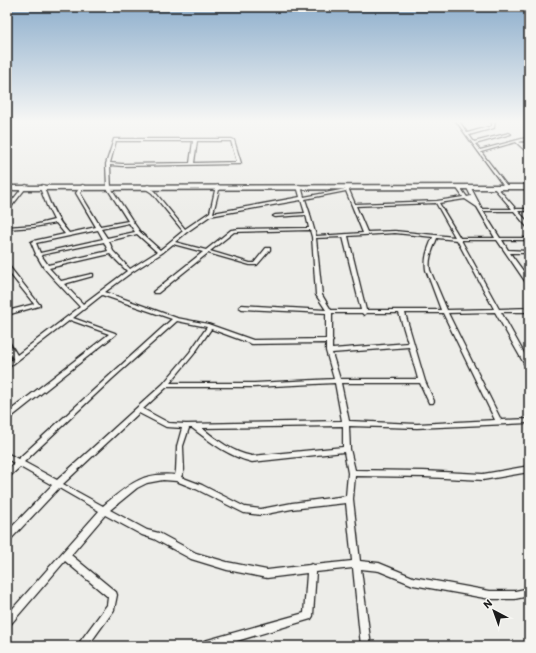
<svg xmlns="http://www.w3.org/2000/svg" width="536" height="653" viewBox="0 0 536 653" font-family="Itim,sans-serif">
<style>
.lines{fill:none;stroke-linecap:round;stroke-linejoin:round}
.street-casing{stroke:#1c1c1c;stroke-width:2.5}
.secondary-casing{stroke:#1c1c1c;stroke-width:3}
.street{fill:#f6f6f2;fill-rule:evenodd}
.secondary{fill:#f6f6f2;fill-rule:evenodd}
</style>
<rect width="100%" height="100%" fill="#edede9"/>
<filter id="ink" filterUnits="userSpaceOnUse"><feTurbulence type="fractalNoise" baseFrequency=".025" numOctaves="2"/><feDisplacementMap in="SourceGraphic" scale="8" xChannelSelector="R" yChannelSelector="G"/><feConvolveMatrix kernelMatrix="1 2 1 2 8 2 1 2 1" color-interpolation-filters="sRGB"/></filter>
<g filter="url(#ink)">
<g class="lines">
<defs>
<path id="street" d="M456,121H459L467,133L492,126V121H495L494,128L469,135L474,142L509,133L511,134L475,144L480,150L529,137V139L519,142L521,143H529V145H523L529,151V154L516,142L481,152L507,186V188H505Z
M528,121H529V123H528Z
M114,139H232L234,140L241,163L240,164L122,166L110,165L111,188L132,220L134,221L133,222L140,232L160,250L183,231L152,193L146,189V186L148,185L150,186L149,188L154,191L185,229L210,212L216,186L218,185L220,186L213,213L300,197L297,186L299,185L301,186L304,197L346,189L349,187H351V189L349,190L355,204L437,201L463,197L456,187L458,186H459L467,197L471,196L466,186L468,185L470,186L482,209H512L494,188V186H496L516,209H529V211H518L529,223V227H527L514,211H483L500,238H529V240H502L508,250L529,251V253H510L529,279V284H527L497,240H461L499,309L529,308V312H501L529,362V369L526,367L495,312L448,313L501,420L529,419V423L417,428L349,426L350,449L355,470L424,471L483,474L529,466V472L483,480L424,477L355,476L353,499L360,561L379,563L413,577L490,591H515L529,588V596L515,599H490L413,585L379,571L361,569L371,646H361L353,568L316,572L313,616L311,619L220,646H199L201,643L204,641L304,613L307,573L267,578L227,570L191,559L154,539L142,535L105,515L71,555L116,592L117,595L114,610L88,646H77L79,643L107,605L108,597L65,561L10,625L7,627V615L99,511L59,488L10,540L7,541V532L52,485L20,467L10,476L7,477V470L14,463L7,459V453L18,459L108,377L172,319L102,295L73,318L115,333L116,334L115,335L9,419H7V413L109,334L70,320L9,367L7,368V363L13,359L7,348V341L9,342L17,355L80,307L53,278L44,268L37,256L35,255L36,254L31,242L33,241L65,234L56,223L34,227L7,229V227L34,225L54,220L47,206L40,188L42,185H43L45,186L44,188C50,205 57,220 69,233L96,227L76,193L82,185H83L85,186L80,193L100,226L128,221L107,188L106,164ZM116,141H193L190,163L122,164L110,163ZM197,141H231L237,162L194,163ZM346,191L363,233L316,236L310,215V214L305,199ZM465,199L477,207L495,238H460L439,203ZM301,200L305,213L275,215L273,216L275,217L306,215L309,228L239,229L231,230L206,250L175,242L187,232L210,216ZM436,203L455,237L395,231L367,232L356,206ZM129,223L135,232L107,238L101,229ZM98,230L103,239L40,253L36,243ZM310,230L312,237L316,295L326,310L242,305L239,307L242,309L326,313V339L253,340L208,324L177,318L105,292L132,272L162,253L173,244L203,252L154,291L153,292L154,293H158L208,253L250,265H257L270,250V248H266L254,263H250L210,251L234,232ZM395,233L433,237C428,248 424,258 426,270L441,310H366L348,236ZM137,234L157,252L130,269L113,251L109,241ZM343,237L361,310H331L322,295L316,238ZM437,238L457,240L494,309L447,310L430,270C428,258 433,249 437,238ZM104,242L108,251L48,265L41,255ZM110,254L127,271L83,304L64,284L93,276V274H91L61,281L49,268ZM332,313H362L364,315L366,313H399L408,343L332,349V342L333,341L332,340ZM405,313H443L495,420L417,424L349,421L341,383H420L429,403H433L434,401L425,381ZM177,321L207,327L190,352L163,384L57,480L24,462L112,379ZM211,329L252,344L326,343V351L334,379L254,383H170L194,354ZM409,347L418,379H340L332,353ZM335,383L342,421L186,424L169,423L143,409L167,387H254ZM139,413L166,427L182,428L177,446L176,470L175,475C140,472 128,486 103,506L63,484ZM343,426V447L252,456C232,452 217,440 202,428ZM189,428H192C212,443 228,456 252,462L344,452L348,473L346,496L292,503L261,509L245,507L202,485L181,477L184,470L183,446ZM163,480L176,481L196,489L244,513L261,515L292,509L346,503L352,561L314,565L312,564L309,565L267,570L227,562L196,553L159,533L147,530L110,510L137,488L147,483Z
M26,185L29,186L25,189L8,211H7V207L23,187Z
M7,266H9L39,304L40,305L39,306L7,315V311L34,304L7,270Z"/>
<path id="secondary" d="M529,185V189L7,190V186Z"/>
</defs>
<use href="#street" class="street-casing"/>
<use href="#secondary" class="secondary-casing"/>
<use href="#street" class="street"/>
<use href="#secondary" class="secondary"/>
</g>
</g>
<linearGradient id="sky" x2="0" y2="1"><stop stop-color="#8daecc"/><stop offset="0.57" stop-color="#f7f7f5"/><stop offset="1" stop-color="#f7f7f5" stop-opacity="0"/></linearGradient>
<rect width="536" height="213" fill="url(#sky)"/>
<rect width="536" height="653" fill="none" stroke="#f6f6f2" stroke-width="24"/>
<rect x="12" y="12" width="512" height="629" fill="none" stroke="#1c1c1c" stroke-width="1.5" filter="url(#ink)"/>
<g transform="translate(494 611) rotate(319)" stroke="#f6f6f2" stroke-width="3" paint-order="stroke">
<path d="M0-3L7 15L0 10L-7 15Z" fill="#1c1c1c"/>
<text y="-6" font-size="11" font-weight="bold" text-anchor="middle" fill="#1c1c1c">N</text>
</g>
</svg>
